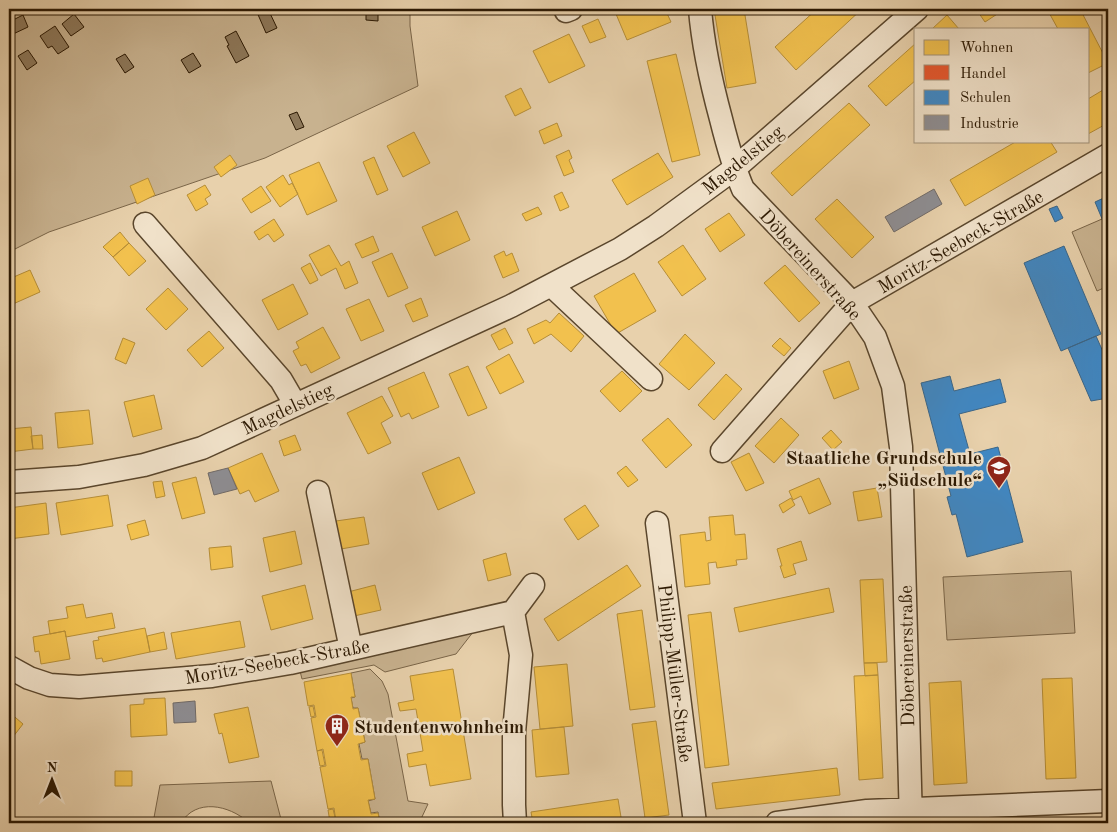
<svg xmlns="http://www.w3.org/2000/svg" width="1117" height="832" viewBox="0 0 1117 832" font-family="'Old Standard TT',serif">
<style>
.green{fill:#c8b28f;stroke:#7a6548}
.homes{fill:#f2c14e;stroke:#b68e37}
.shops{fill:#e4572e;stroke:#ac4421}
.schools{fill:#3f88c5;stroke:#39668a}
.industry{fill:#8d8d92;stroke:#706a67}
.building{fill:#8d785a;stroke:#2b1802}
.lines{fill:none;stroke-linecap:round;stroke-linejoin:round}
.minor-casing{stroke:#5a462c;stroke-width:25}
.minor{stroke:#f0e1c9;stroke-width:22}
.labels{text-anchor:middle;stroke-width:5;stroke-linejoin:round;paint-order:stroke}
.street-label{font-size:19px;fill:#2b1802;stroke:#f0e1c9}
.poi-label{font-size:19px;font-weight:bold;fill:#2b1802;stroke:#f0e1c9;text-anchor:end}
</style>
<rect width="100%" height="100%" fill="#e8d1ac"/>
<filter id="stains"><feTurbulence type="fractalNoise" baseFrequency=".004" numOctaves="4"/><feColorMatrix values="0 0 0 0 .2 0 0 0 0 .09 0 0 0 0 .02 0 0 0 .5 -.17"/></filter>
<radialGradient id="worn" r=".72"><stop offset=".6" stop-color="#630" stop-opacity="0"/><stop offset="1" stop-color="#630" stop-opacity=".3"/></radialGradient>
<path class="green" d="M9,9H410V26L418,86L265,158L49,232L9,252Z
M1102,219L1108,233V286L1097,291L1072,232Z
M1071,571L1075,633L947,640L943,577Z
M477,627L456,654L385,672L374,665L302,679L299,667Z
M370,669L382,681L388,694L408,801L428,804L421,819L434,823H380L378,812L371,813L368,801L375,799L368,759H362L359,744L365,742L358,708H353L351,698L355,697L351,673Z
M271,781L282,823H263V821L248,822C229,805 196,798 181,823H153L160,785Z"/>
<path class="homes" d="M628,9H665L671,22L627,40L616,14Z
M714,9H744L756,83L727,88Z
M817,9H862L796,70L775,47Z
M976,9H1005L985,22Z
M1047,9H1080L1108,63L1088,73V29H1058Z
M947,15L959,29H932Z
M598,19L606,37L590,43L582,26Z
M569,34L585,66L549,83L533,51Z
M916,43V80L886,106L868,86Z
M676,54L700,155L672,162L647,61Z
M1108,87V123L1088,134V99Z
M521,88L531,108L515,116L505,96Z
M849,103L870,125L792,196L771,173Z
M557,123L562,136L544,144L539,131Z
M414,132L430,163L403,177L387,146Z
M1017,141H1050L1057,152L965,206L950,180Z
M569,150L572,158L569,160L574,172L564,176L556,156Z
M658,153L673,177L627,205L612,180Z
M230,155L237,165L221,177L214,167Z
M374,157L388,190L377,195L363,162Z
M319,162L337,201L307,215L289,175Z
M283,175L289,185L292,183L298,194L280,207L266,187Z
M148,178L155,195L137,204L130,186Z
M205,185L211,195L205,199L208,204L196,211L187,195Z
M261,186L271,201L251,213L242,199Z
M562,192L569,207L560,211L554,196Z
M837,199L874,237L852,258L815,219Z
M538,207L542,214L526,221L522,214Z
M457,211L470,240L435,256L422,227Z
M729,213L745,235L720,252L705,229Z
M274,219L284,235L274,242L268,234L259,240L254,232Z
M120,232L129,243L113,257L103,247Z
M373,236L379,251L362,258L355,244Z
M129,243L146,261L129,276L113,257Z
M329,245L341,266L349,261L358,283L345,289L336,268L321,276L309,255Z
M683,245L706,279L682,296L658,262Z
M504,251L506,256L512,253L519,271L503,278L494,256Z
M392,253L408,288L388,297L372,262Z
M310,263L318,280L310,284L301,268Z
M785,265L820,303L799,322L764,283Z
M30,270L40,292L13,304L9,293V279Z
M634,273L656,311L616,334L594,296Z
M293,284L308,314L278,330L262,300Z
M168,288L188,309L166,330L146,309Z
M421,298L428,316L413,322L405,305Z
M369,299L384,331L361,341L346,309Z
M559,313L584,336L571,352L551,334L534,344L527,329L546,320L550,323Z
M323,327L340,358L311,373L306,364L301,366L293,351L299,348L296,342Z
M505,328L513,343L499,350L491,335Z
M209,331L224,348L202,367L187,350Z
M685,334L715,363L689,390L659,364Z
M123,338L135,343L126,364L115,359Z
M780,338L791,348L784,356L772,346Z
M509,354L524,382L500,394L486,367Z
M849,361L859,389L834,399L823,371Z
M468,366L487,408L468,416L449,374Z
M622,371L642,391L620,412L600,391Z
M424,372L439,407L412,419L409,413L401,417L388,388Z
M726,374L742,389L714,420L698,405Z
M154,395L162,429L133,437L124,402Z
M382,396L393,416L381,423L391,443L368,454L347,413Z
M89,410L93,444L58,448L55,413Z
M668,418L692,445L666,468L642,440Z
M781,418L799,435L774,463L755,446Z
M31,427L33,449L9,452V429Z
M831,430L842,442L833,450L822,438Z
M42,435L43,449H33L31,436Z
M295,435L301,450L284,456L279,441Z
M262,453L279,491L255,502L249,490L240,494L228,468Z
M749,453L764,483L746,491L731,462Z
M459,457L475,493L438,510L422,473Z
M626,466L638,480L628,487L617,473Z
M196,477L205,513L182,519L172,483Z
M819,478L831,504L809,514L801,496L793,500L789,491Z
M162,481L165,496L156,498L153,482Z
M877,488L882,517L858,521L853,492Z
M108,495L113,526L61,535L56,503Z
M791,498L795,505L783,513L779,505Z
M46,503L49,534L9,539V508Z
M585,505L599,526L578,540L564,519Z
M733,515L735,535L745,534L747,559L736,560L737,565L717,568L716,562L708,563L710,584L685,587L680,535L705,532L706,541L711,540L709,517Z
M364,517L369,544L341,549L336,521Z
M145,520L149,535L131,540L127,525Z
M295,531L302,564L270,572L263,538Z
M801,541L807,560L793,564L796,574L784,578L780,566H782L777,549Z
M231,546L233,567L211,570L209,548Z
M506,553L511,575L488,581L483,560Z
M627,565L641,586L558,641L544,619Z
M883,579L887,662L864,663L860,580Z
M305,585L313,619L271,630L262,596Z
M375,585L381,610L354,616L348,592Z
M829,588L834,612L739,632L734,608Z
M83,604L86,618L112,613L115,628L66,637L65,631L50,634L48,621L68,618L66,607Z
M642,610L655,707L630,710L617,614Z
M711,612L729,765L705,768L688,615Z
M240,621L245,647L176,659L171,633Z
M145,628L150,652L103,662L102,658L96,659L93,641L99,640L98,637Z
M65,631L70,659L41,664L39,651L35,652L33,637Z
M164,632L167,649L150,652L147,636Z
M864,663H877L878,675L865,676Z
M567,664L573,726L540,729L534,667Z
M453,669L471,779L430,786L426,764L409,767L407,754L423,751L416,709L400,711L398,703L414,700L410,676Z
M351,673L355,697H351L353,709L358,708L365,742L358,744L361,760L368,759L375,799L368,800L371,814L378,813L380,823H331L336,822L334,808L328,809L320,767L326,766L323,749L317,751L311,718L316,717L314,705L308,706L304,682Z
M878,675L883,778L859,780L854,676Z
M1072,678L1076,778L1046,779L1042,679Z
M961,681L967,783L934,785L929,683Z
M165,698L167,735L131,737L130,705L144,704V699Z
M313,706L315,716L311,717L309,707Z
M248,707L259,757L229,763L222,733L219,734L214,714Z
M9,712L23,724L9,742Z
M656,721L669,815L645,818L632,724Z
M564,727L569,774L536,777L532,730Z
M322,750L325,765L320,766L317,751Z
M837,768L840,795L716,809L712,783Z
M115,771H132V786H115Z
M618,799L622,823H533L531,812Z
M333,809L336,821L330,822L328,810Z"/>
<path class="shops" d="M1106,644H1108V692Z"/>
<path class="schools" d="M1108,196V233L1095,202Z
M1057,206L1063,218L1055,222L1049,209Z
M1064,246L1101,334L1061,351L1024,263Z
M1096,336L1108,363V398L1091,401L1068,348Z
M950,376L954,391L1000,379L1006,402L959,414L970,454L998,447L1023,542L967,557L956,514L952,515L947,497L951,496L921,383Z"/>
<path class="industry" d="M934,189L942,204L894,232L885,217Z
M228,468L237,489L214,495L208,473Z
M195,701L196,722L174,723L173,703Z"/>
<path class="building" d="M257,9H268L277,28L266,33L256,10Z
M357,9H378V21L366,20V11H357Z
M74,14L84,27L71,36L62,24Z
M23,15L28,27L11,35L9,30V22Z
M55,26L69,47L58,54L52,46L48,48L40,36Z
M236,31L249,56L236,63L227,46L229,45L225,37Z
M28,50L37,63L27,70L18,56Z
M193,53L201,66L189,73L181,60Z
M125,54L134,67L125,73L116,59Z
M297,112L304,127L296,130L289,115Z"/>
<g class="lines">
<defs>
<path id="minor" d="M700,9C703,47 711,82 721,119C727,143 733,166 743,189L852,303L875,337L893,386L901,447L911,823
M566,11L571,9
M145,224L281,380L295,404
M552,286L651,379
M722,451L852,303L1108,155
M9,482L79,477L144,465L202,448L511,306L620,249L656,226L734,169L917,9
M318,492L351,649
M657,523L695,823
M513,612L521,655L514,732V805L515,823
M9,667L29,678L50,685L79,687L212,676L290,663L513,612L533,585
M777,823L867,811L1108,801"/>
</defs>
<use href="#minor" class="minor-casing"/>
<use href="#minor" class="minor"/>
</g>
<defs>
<symbol id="school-pin" viewBox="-11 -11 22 30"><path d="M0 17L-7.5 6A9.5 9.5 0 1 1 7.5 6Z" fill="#8f2418" stroke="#f0e1c9"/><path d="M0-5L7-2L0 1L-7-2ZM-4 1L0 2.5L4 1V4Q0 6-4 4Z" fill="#fff"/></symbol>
<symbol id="building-pin" viewBox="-11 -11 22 30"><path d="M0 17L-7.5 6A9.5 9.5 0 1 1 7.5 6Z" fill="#8f2418" stroke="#f0e1c9"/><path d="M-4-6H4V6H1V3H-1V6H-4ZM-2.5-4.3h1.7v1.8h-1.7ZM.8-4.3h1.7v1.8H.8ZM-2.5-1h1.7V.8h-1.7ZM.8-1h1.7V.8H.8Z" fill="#fff"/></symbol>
</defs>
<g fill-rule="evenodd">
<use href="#school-pin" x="985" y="454" width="28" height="38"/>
<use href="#building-pin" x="323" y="712" width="28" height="38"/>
</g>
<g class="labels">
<g class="street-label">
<text transform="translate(742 159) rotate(-39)" y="7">Magdelstieg</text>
<text transform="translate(960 241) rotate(-30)" y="7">Moritz-Seebeck-Straße</text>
<text transform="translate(811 264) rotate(48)" y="7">Döbereinerstraße</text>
<text transform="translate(287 408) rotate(-25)" y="7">Magdelstieg</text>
<text transform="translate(906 656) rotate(-91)" y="7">Döbereinerstraße</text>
<text transform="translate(277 661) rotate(-10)" y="7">Moritz-Seebeck-Straße</text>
<text transform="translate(676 673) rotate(83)" y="7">Philipp-Müller-Straße</text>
</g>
<g class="poi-label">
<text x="982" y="464">Staatliche Grundschule<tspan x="982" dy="22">„Südschule“</tspan></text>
<text x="354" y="733" text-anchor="start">Studentenwohnheim</text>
</g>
</g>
<rect width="1117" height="832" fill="none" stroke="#e8d1ac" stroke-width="30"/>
<rect x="10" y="10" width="1097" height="812" fill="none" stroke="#2b1802" stroke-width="2.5"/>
<rect x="15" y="15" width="1087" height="802" fill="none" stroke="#2b1802"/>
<rect x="914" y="28" width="175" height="115" fill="#f0e1c9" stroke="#a19179"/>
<rect x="924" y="40" width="25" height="15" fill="#f2c14e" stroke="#a19179"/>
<text x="960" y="52" font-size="15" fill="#2b1802">Wohnen</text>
<rect x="924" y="65" width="25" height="15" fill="#e4572e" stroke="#a19179"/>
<text x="960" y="78" font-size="15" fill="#2b1802">Handel</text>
<rect x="924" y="90" width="25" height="15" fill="#3f88c5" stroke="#a19179"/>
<text x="960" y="102" font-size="15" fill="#2b1802">Schulen</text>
<rect x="924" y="115" width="25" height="15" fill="#8d8d92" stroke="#a19179"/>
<text x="960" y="128" font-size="15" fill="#2b1802">Industrie</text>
<g transform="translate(52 780)" stroke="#f0e1c9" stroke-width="4" paint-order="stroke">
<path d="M0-4L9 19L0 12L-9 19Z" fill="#2b1802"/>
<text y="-8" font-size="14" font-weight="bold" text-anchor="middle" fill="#2b1802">N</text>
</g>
<rect width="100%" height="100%" filter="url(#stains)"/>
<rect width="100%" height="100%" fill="url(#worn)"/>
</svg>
